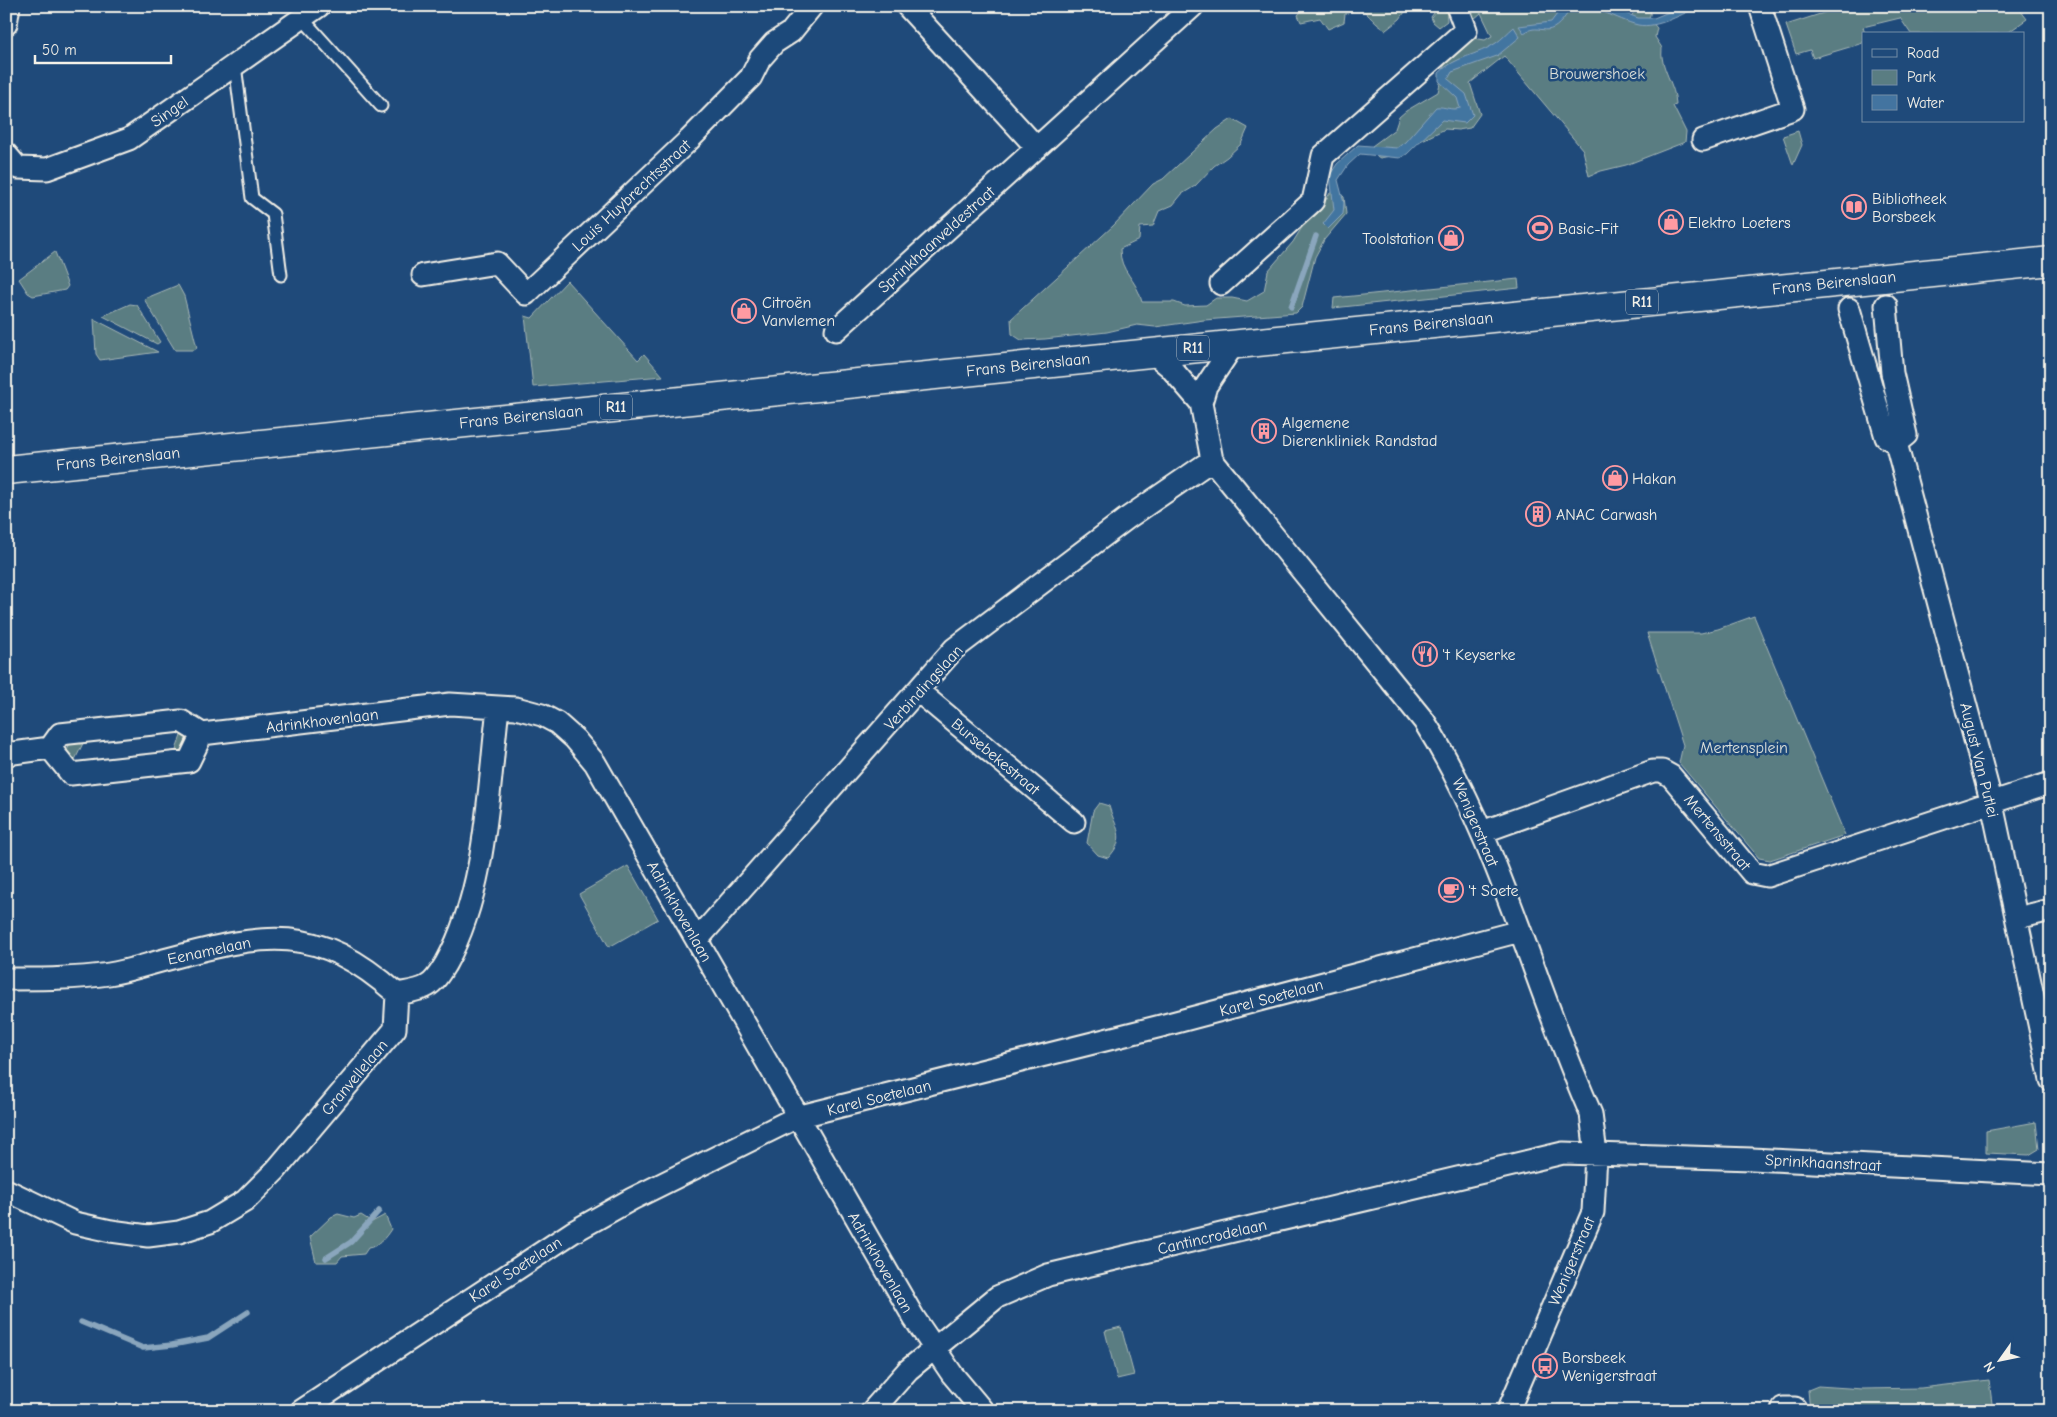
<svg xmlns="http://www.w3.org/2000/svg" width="2057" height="1417" viewBox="0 0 2057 1417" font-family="'Comic Neue',sans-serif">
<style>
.green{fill:#5a7d82;stroke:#a7b7b5}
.water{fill:#4374a0;stroke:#8aa6bd}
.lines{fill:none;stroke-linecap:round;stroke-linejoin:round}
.stream{stroke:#8aa6bd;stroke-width:5.5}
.service-casing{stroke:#f4f1e8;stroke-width:15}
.minor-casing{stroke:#f4f1e8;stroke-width:25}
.primary-casing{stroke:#f4f1e8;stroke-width:31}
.service{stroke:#1f4a7a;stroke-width:11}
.minor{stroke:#1f4a7a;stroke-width:21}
.primary{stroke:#1f4a7a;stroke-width:28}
.labels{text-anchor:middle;stroke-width:5;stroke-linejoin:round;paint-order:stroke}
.shield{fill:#1f4a7a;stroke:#b4bfc7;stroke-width:1}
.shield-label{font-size:15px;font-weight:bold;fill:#f4f1e8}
.park-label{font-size:16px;fill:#dde0d9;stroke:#1f4a7a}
.street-label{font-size:16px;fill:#f4f1e8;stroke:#1f4a7a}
.poi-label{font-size:16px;fill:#f4f1e8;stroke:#1f4a7a;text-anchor:start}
</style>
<rect width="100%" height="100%" fill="#1f4a7a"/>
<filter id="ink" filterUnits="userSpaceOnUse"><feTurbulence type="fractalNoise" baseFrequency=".02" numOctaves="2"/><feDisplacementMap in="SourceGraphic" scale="10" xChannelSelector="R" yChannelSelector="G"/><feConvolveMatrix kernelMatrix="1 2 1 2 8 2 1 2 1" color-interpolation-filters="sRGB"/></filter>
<g filter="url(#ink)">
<path class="green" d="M1310,6L1332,9L1336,6H1409L1400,19L1386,30C1374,24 1370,15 1360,8L1345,14L1344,22L1328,29L1320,18L1301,22L1298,15L1304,8Z
M1434,6H1446L1447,21L1439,27L1433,22L1431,17L1434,13Z
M1469,6H1594L1595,9L1628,21L1634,12V6H1652L1649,19L1657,28L1655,37L1662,48C1659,67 1676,85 1676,105L1673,106L1686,132L1685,142L1626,165L1601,171L1589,176L1583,150L1504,56L1470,83L1480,114L1470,128L1458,130L1445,129L1412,145L1400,154L1380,158L1373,154L1372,146L1395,129L1399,117L1406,111L1438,92L1445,62L1473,38L1485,40L1492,36L1481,13L1474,19Z
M1845,6H2017L2027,19L2006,34H1911L1900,18L1863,27L1865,34H1863V43L1813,58L1810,50L1796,54L1786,25Z
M1232,119L1248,128L1241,144L1227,157L1214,166L1195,186L1182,194L1173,205L1159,211L1153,226L1140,227L1139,240L1120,249C1120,273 1136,277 1142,302H1174L1185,306L1206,305L1216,298H1232L1247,301L1264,291L1268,271L1293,242L1304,224L1318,213L1330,193L1338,191L1344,197L1346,214L1324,240L1315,257L1302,307L1296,313L1204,320L1155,327L1137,325L1107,332L1045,339L1021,340L1012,334L1011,319L1113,226L1153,184L1163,179L1217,129Z
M1798,131L1802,145L1793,165L1783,136Z
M55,252L68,286L65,290L33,296L28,293L19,279Z
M1518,279L1519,288L1333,308L1334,298Z
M567,281L638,360L644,354L663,376L533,387L525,316L532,318Z
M178,285L184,296L197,348L194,350H175L144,299Z
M130,304L137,305L160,342L157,344L103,316Z
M94,319L158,352L100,360L96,354Z
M1754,616L1845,835L1770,860L1759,858L1679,763L1683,745L1647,633H1701L1718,629Z
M183,730L188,738L190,749L174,756Z
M86,737L73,764L65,757L70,742Z
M1099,803L1109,806C1115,828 1128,837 1108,858L1098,855L1087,843L1093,811Z
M628,866L658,919L609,947L579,894Z
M2036,1122L2039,1149L2029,1155L1986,1153V1131Z
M338,1214L354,1218L361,1215L372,1222L385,1215L391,1229C386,1237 378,1247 368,1248L364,1254L342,1256L337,1262H316L310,1237L331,1217Z
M1121,1327L1134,1375L1117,1379L1105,1331Z
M1989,1380L1993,1411H1810L1808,1390L1818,1386L1863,1389L1921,1388Z"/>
<path class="water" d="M1563,6H1607L1638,18H1654L1683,6H1701C1683,13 1658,29 1638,25C1616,20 1595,3 1571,8C1548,46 1542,20 1524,33L1519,26L1551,22Z
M1514,27L1520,37L1497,56L1452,72L1448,79L1466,94L1473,115L1465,123L1442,120L1407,154L1400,158L1360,154L1348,165L1338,180L1344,203L1343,214L1328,229L1323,224L1334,210L1330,175L1337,164L1358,145L1397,148L1405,142L1436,107C1445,106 1451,111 1460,108L1457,98L1439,81V73C1455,56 1477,56 1496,43C1502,39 1508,32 1514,27Z"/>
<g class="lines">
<path class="stream" d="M1291,307L1316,236
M326,1258L351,1242L379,1211
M81,1322L143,1348L172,1345L208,1338L248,1312"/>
<defs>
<path id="service" d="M302,18L381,106
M235,65L252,198L273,214L281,275"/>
<path id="minor" d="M907,6L1037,148
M6,24L9,6
M1703,140L1793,109L1760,6
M6,154L18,168L47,169L129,139L319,6
M423,275L497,263L526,294L689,140L751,77L760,59L774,43L791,32L812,6
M1221,284L1313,201L1323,156L1466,30L1457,6
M1886,305L1892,373L1906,435L1896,443
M1849,309L1886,437L1896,443L1992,804L2051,1080
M836,330L1193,6
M1152,352L1170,367L1201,403L1212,460L1424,721C1500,842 1533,984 1591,1114L1596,1154L1593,1212L1508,1411
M1201,403L1206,386L1234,344
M918,691L1074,822
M50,748L71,774L189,761L202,734
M6,754L50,748L60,734L181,721L202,734L450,704L516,708L542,715L557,723L575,739L595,763L914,1318L952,1374L983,1411
M1482,832L1653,771H1662L1671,776L1752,873L1767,876L2051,783
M2017,918L2051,910
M697,940L954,649L1126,519L1212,460
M6,979C40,979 75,979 109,974C129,971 148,964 168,959C265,933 316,922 397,994
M6,1190L75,1223L111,1231L148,1236L179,1232L210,1222L245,1201L276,1170L390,1035L395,1029L397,994C406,992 419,991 427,986C435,982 441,971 446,963C487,889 488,791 498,708
M301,1411L573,1232L632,1199L797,1117L1161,1026L1520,931
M872,1411L908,1370L997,1297L1048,1275L1563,1153L1752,1159L2051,1174
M1782,1411L1783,1408H1795V1411"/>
<path id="primary" d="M6,470L2051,261"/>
</defs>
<use href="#service" class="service-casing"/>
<use href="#minor" class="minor-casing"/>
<use href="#primary" class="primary-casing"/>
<use href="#service" class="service"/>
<use href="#minor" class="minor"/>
<use href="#primary" class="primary"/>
</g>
</g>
<defs>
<symbol id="library-ring" viewBox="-11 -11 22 22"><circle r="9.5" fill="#1f4a7a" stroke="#ff9aa2" stroke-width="1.5"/><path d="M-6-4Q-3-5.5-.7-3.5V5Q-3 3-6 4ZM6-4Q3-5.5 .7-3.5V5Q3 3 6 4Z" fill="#ff9aa2"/></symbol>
<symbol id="shop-ring" viewBox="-11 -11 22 22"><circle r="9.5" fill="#1f4a7a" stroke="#ff9aa2" stroke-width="1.5"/><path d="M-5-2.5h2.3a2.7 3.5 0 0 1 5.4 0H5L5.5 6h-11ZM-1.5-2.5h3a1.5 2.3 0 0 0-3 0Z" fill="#ff9aa2"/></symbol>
<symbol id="stadium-ring" viewBox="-11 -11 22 22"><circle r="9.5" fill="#1f4a7a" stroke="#ff9aa2" stroke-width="1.5"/><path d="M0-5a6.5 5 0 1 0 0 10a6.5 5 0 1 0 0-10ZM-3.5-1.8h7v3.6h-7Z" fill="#ff9aa2"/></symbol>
<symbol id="building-ring" viewBox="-11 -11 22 22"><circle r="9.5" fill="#1f4a7a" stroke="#ff9aa2" stroke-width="1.5"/><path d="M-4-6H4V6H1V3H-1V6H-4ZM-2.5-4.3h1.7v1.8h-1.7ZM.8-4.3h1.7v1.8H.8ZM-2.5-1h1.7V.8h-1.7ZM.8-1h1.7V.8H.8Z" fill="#ff9aa2"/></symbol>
<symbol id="restaurant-ring" viewBox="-11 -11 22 22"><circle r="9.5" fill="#1f4a7a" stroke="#ff9aa2" stroke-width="1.5"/><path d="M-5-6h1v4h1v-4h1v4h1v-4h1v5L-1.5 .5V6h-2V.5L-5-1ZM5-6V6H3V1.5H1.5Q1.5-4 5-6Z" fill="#ff9aa2"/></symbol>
<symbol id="cafe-ring" viewBox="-11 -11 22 22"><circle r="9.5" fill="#1f4a7a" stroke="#ff9aa2" stroke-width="1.5"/><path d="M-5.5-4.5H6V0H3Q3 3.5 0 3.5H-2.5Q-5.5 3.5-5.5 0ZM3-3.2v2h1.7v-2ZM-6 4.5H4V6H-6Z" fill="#ff9aa2"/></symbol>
<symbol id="bus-ring" viewBox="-11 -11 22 22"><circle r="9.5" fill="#1f4a7a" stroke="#ff9aa2" stroke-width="1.5"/><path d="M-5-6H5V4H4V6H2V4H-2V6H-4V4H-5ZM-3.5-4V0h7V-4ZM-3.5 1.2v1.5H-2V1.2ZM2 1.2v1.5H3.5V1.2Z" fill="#ff9aa2"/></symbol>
</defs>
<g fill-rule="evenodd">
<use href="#library-ring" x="1840" y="193" width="28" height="28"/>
<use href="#shop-ring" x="1657" y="208" width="28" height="28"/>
<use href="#stadium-ring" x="1526" y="214" width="28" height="28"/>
<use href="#shop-ring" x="1437" y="224" width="28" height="28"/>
<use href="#shop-ring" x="730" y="297" width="28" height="28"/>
<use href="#building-ring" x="1250" y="417" width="28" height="28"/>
<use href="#shop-ring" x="1601" y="464" width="28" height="28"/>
<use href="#building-ring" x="1524" y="500" width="28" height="28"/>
<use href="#restaurant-ring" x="1411" y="640" width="28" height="28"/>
<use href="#cafe-ring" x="1437" y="876" width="28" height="28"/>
<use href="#bus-ring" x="1531" y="1352" width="28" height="28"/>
</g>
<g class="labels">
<g class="shield">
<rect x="1626" y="289.5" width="32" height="25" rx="4"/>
<rect x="1177" y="335.5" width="32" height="25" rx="4"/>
<rect x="600" y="394.5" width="32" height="25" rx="4"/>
</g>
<g class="shield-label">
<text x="1642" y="307">R11</text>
<text x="1193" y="353">R11</text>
<text x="616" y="412">R11</text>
</g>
<g class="park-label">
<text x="1597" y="79">Brouwershoek</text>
<text x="1744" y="753">Mertensplein</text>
</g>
<g class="street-label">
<text transform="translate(169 111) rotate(-35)" y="6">Singel</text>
<text transform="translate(631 195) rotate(-43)" y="6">Louis Huybrechtsstraat</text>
<text transform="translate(936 239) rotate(-42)" y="6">Sprinkhaanveldestraat</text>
<text transform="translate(1834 282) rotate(-6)" y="6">Frans Beirenslaan</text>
<text transform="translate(1431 323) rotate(-6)" y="6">Frans Beirenslaan</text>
<text transform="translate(1028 364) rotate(-6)" y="6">Frans Beirenslaan</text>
<text transform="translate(521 416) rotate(-6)" y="6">Frans Beirenslaan</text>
<text transform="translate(118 458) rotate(-6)" y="6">Frans Beirenslaan</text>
<text transform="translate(923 687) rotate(-48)" y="6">Verbindingslaan</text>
<text transform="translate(322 720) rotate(-7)" y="6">Adrinkhovenlaan</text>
<text transform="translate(996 756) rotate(40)" y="6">Bursebekestraat</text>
<text transform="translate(1980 760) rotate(76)" y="6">August Van Putlei</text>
<text transform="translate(1476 822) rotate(67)" y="6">Wenigerstraat</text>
<text transform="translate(1718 832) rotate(50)" y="6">Mertensstraat</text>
<text transform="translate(680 911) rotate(60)" y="6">Adrinkhovenlaan</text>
<text transform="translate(209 950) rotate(-12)" y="6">Eenamelaan</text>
<text transform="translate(1271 997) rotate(-15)" y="6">Karel Soetelaan</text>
<text transform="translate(354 1077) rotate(-50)" y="6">Granvellelaan</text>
<text transform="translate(879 1097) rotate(-14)" y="6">Karel Soetelaan</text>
<text transform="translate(1823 1162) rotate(3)" y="6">Sprinkhaanstraat</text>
<text transform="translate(1212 1236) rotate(-13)" y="6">Cantincrodelaan</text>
<text transform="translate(1571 1261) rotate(-67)" y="6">Wenigerstraat</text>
<text transform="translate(881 1262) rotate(60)" y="6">Adrinkhovenlaan</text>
<text transform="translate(515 1269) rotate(-33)" y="6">Karel Soetelaan</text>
</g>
<g class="poi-label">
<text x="1872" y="204">Bibliotheek<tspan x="1872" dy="18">Borsbeek</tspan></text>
<text x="1688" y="228">Elektro Loeters</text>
<text x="1558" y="234">Basic-Fit</text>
<text x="1434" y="244" text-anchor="end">Toolstation</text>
<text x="762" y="308">Citroën<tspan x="762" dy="18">Vanvlemen</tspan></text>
<text x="1282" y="428">Algemene<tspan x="1282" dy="18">Dierenkliniek Randstad</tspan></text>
<text x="1632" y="484">Hakan</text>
<text x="1556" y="520">ANAC Carwash</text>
<text x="1442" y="660">'t Keyserke</text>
<text x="1468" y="896">'t Soete</text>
<text x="1562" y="1363">Borsbeek<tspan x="1562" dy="18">Wenigerstraat</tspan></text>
</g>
</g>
<rect width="2057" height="1417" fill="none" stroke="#1f4a7a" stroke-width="25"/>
<rect x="12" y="12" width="2032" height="1392" fill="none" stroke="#f4f1e8" stroke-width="2" filter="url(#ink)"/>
<rect x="1862" y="32" width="162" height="90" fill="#1f4a7a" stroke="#748da6"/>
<rect x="1872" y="49" width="25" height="8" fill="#1f4a7a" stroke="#748da6"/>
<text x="1907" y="58" font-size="15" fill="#f4f1e8">Road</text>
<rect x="1872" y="70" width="25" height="15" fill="#5a7d82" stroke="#748da6"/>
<text x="1907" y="82" font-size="15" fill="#f4f1e8">Park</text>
<rect x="1872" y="95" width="25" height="15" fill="#4374a0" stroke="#748da6"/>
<text x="1907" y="108" font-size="15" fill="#f4f1e8">Water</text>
<g transform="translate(2000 1360) rotate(237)" stroke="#1f4a7a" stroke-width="4" paint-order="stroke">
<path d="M0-4L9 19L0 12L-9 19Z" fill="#f4f1e8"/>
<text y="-8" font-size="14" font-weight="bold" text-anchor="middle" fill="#f4f1e8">N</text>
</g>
<path d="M35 55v8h136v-8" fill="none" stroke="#f4f1e8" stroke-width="2.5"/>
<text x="42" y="55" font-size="15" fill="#f4f1e8" stroke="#1f4a7a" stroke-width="4" paint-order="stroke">50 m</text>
</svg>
